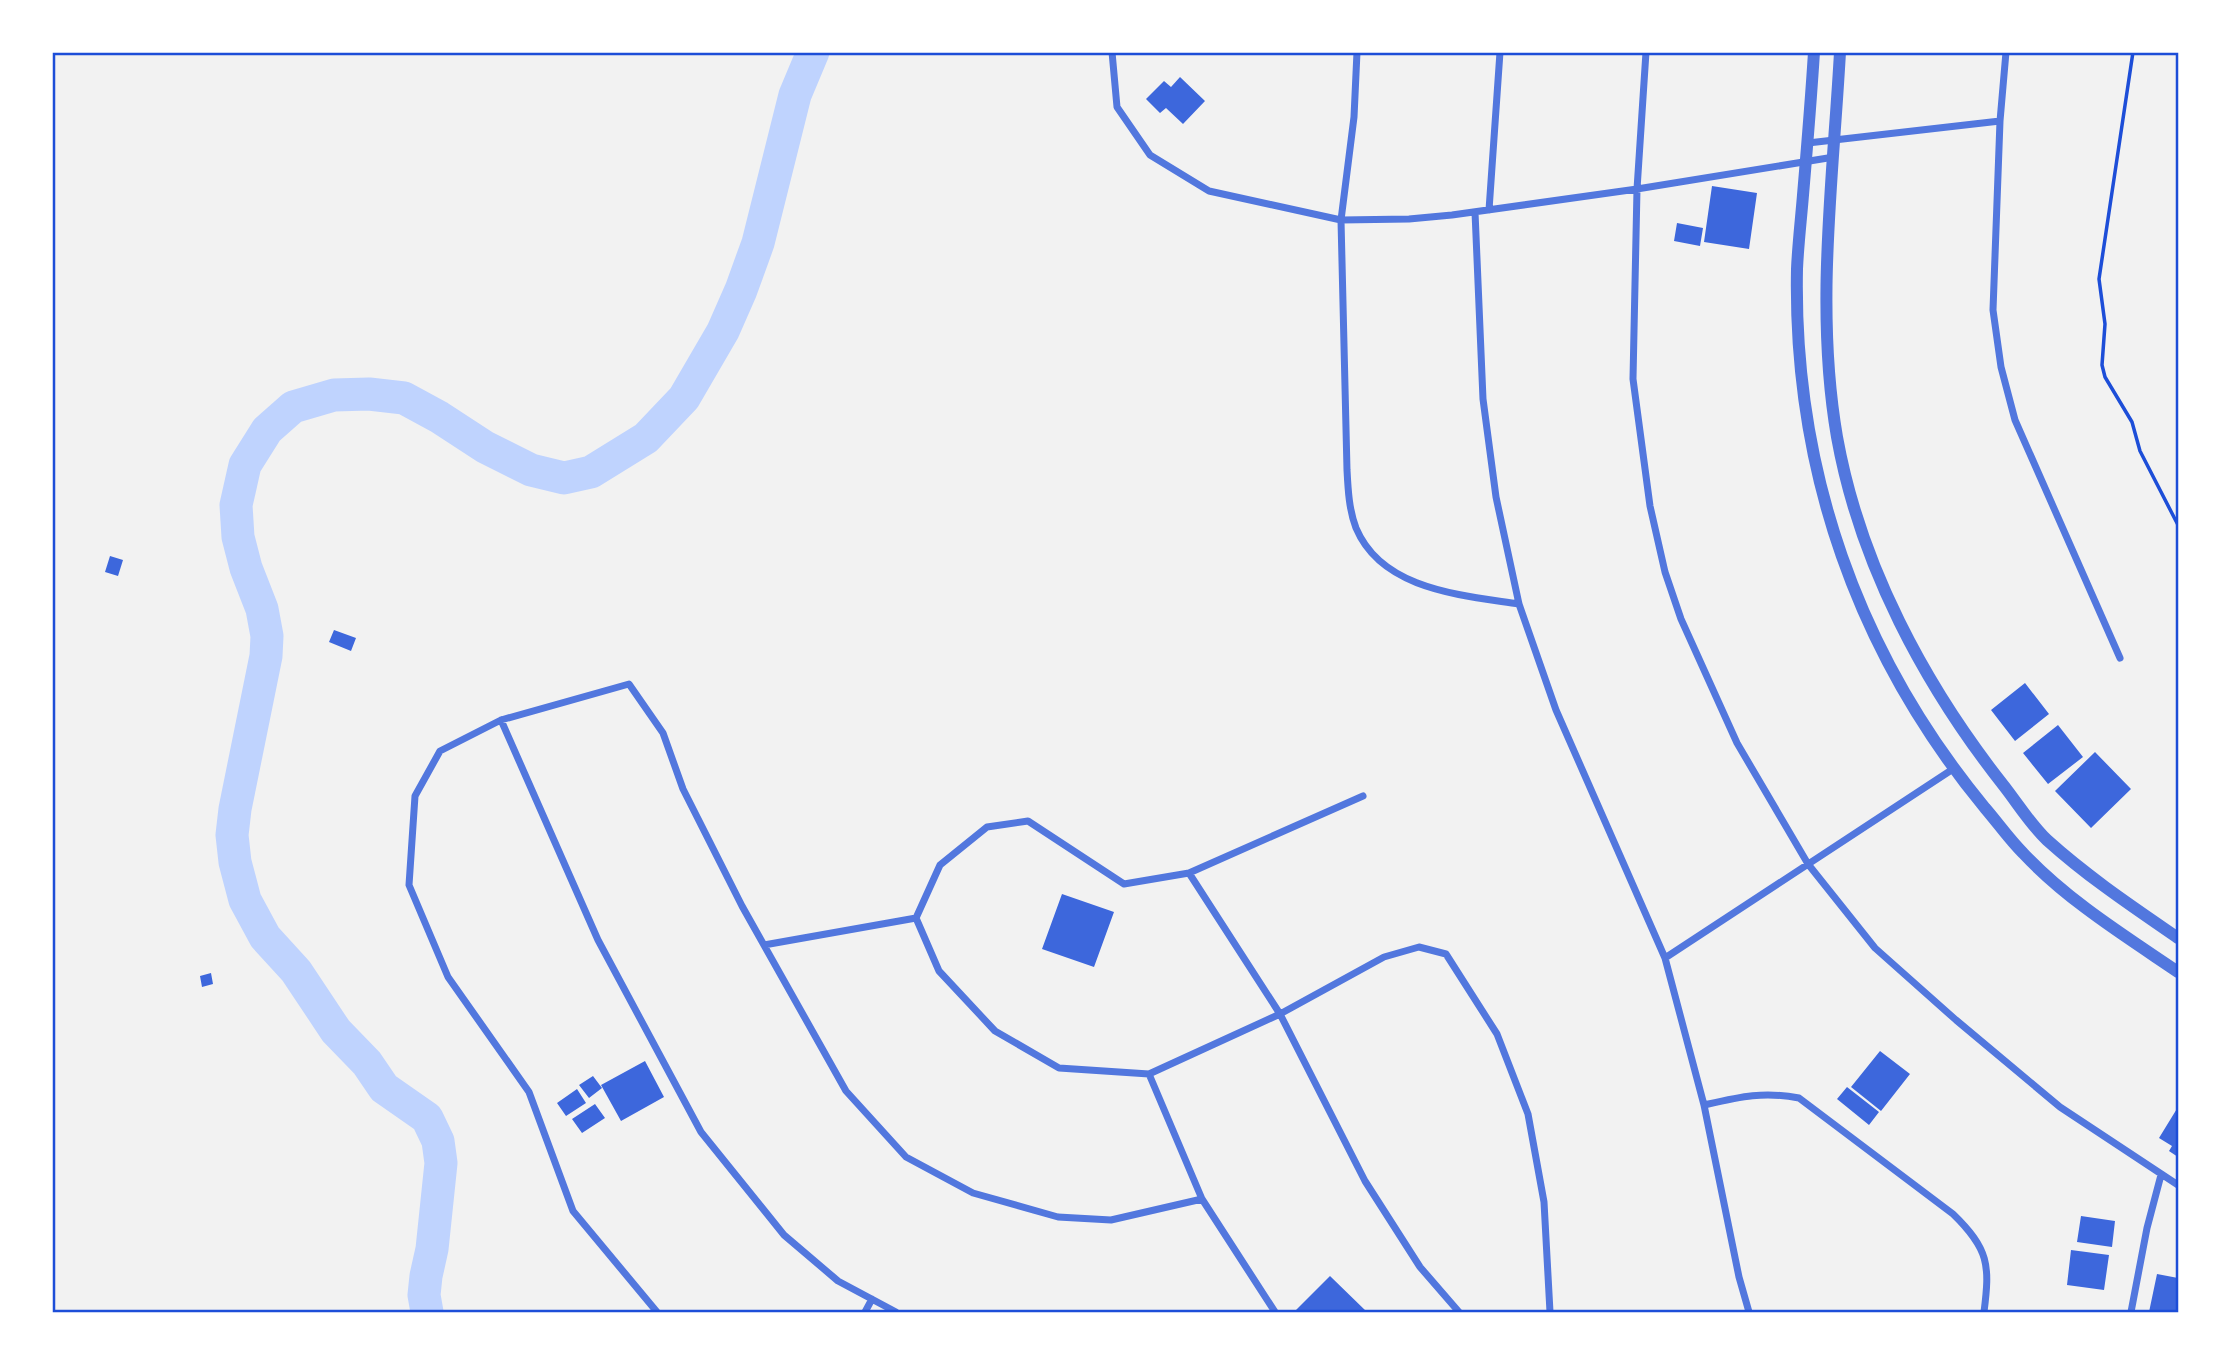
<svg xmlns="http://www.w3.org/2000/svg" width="2231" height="1365" viewBox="0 0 2231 1365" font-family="'Open Sans',sans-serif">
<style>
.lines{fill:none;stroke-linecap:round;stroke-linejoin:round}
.river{stroke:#bfd3fe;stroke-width:33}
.building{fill:#3d67dc}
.path{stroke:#1d4ed8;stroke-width:3.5}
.minor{stroke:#5277de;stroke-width:7}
.tertiary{stroke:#5277de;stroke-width:12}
.neatline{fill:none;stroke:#1d4ed8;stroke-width:2.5}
</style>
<rect width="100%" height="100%" fill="#f2f2f2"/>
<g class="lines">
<path class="river" d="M427,1312L424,1295L426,1276L432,1249L441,1163L438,1141L427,1118L384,1088L367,1063L336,1031L296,971L265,937L245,900L235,862L232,835L235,809L266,656L267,636L262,609L246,568L238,537L236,505L245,465L267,430L293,407L334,395L369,394L404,398L439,417L485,447L531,470L564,478L591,472L646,438L684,398L723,331L741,290L758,243L795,95L813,52"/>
</g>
<path class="building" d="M1180,77L1205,101L1183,124L1166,108L1160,113L1146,99L1164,81L1171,87Z
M1712,186L1757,193L1749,249L1704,242Z
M1677,223L1703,228L1700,246L1674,241Z
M110,556L123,560L118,576L105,572Z
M334,630L356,638L351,651L329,642Z
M2025,683L2049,714L2015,741L1991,710Z
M2058,725L2083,757L2048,784L2023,753Z
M2095,752L2131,789L2091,828L2055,791Z
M1062,894L1114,912L1094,967L1042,949Z
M211,973L213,984L202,987L200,976Z
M1880,1051L1910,1074L1881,1111L1851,1087Z
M645,1061L664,1097L621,1121L601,1085Z
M593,1076L602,1088L589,1098L579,1085Z
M1847,1087L1879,1112L1869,1125L1837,1099Z
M577,1089L586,1103L566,1116L557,1103Z
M595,1104L605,1118L582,1133L572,1119Z
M2178,1107V1157L2169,1151L2172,1146L2159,1138Z
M2081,1216L2115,1221L2112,1247L2077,1242Z
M2071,1250L2109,1255L2104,1290L2067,1285Z
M2157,1274L2178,1278V1312H2149Z
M1330,1276L1367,1312H1294Z"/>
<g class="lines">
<path class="path" d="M2133,52L2099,279L2105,324L2102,365L2105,377L2132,422L2140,451L2178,525"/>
<path class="minor" d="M1112,52L1117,107L1150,155L1209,191L1341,220L1409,219L1452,215L1637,189L1834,157
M1357,52L1354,117L1341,220L1347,470C1348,489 1349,510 1356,528C1382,590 1461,595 1519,604
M1646,52L1637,189L1633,379L1650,506L1665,572L1681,619L1737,743L1808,864L1875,948L1956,1020L2060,1107L2178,1185
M2006,52L2000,121L1993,310L2001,367L2015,420L2120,658
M1808,143L2000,121
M1489,210L1500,52
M1475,212L1483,399L1496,497L1519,604L1556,710L1665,958L1704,1105L1739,1277L1749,1312
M501,720L598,940L701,1132L784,1235L838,1281L896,1312
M1189,873L1280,1014L1365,1181L1420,1267L1459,1312
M916,918L939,971L995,1031L1059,1068L1149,1074L1280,1014L1384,957L1419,947L1446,954L1497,1034L1528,1114L1544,1202L1550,1312
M916,918L940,865L987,827L1028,821L1124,884L1189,873L1363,796
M764,945L916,918
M1665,958L1953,769
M1149,1074L1202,1199L1275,1312
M1704,1105C1739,1097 1763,1091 1799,1098L1953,1214C1989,1249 1990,1265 1984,1312
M657,1312L573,1211L529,1092L448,977L409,885L415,796L440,751L501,720L629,684L663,733L683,789L742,906L846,1091L906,1157L973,1193L1058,1217L1111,1220L1202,1199
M865,1312L872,1299
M2131,1312L2147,1228L2161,1175"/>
<path class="tertiary" d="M1814,52C1811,100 1807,148 1803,195C1801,220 1798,245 1797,269C1793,470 1858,654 1985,808C1998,823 2009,839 2023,853C2067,900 2125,936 2178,972
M1840,52C1833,180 1815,310 1837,437C1860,565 1925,686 2004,786C2018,804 2031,825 2047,840C2088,877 2133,907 2178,938"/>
</g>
<rect width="2231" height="1365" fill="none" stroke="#ffffff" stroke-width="108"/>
<rect x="54" y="54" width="2123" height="1257" class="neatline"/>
</svg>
